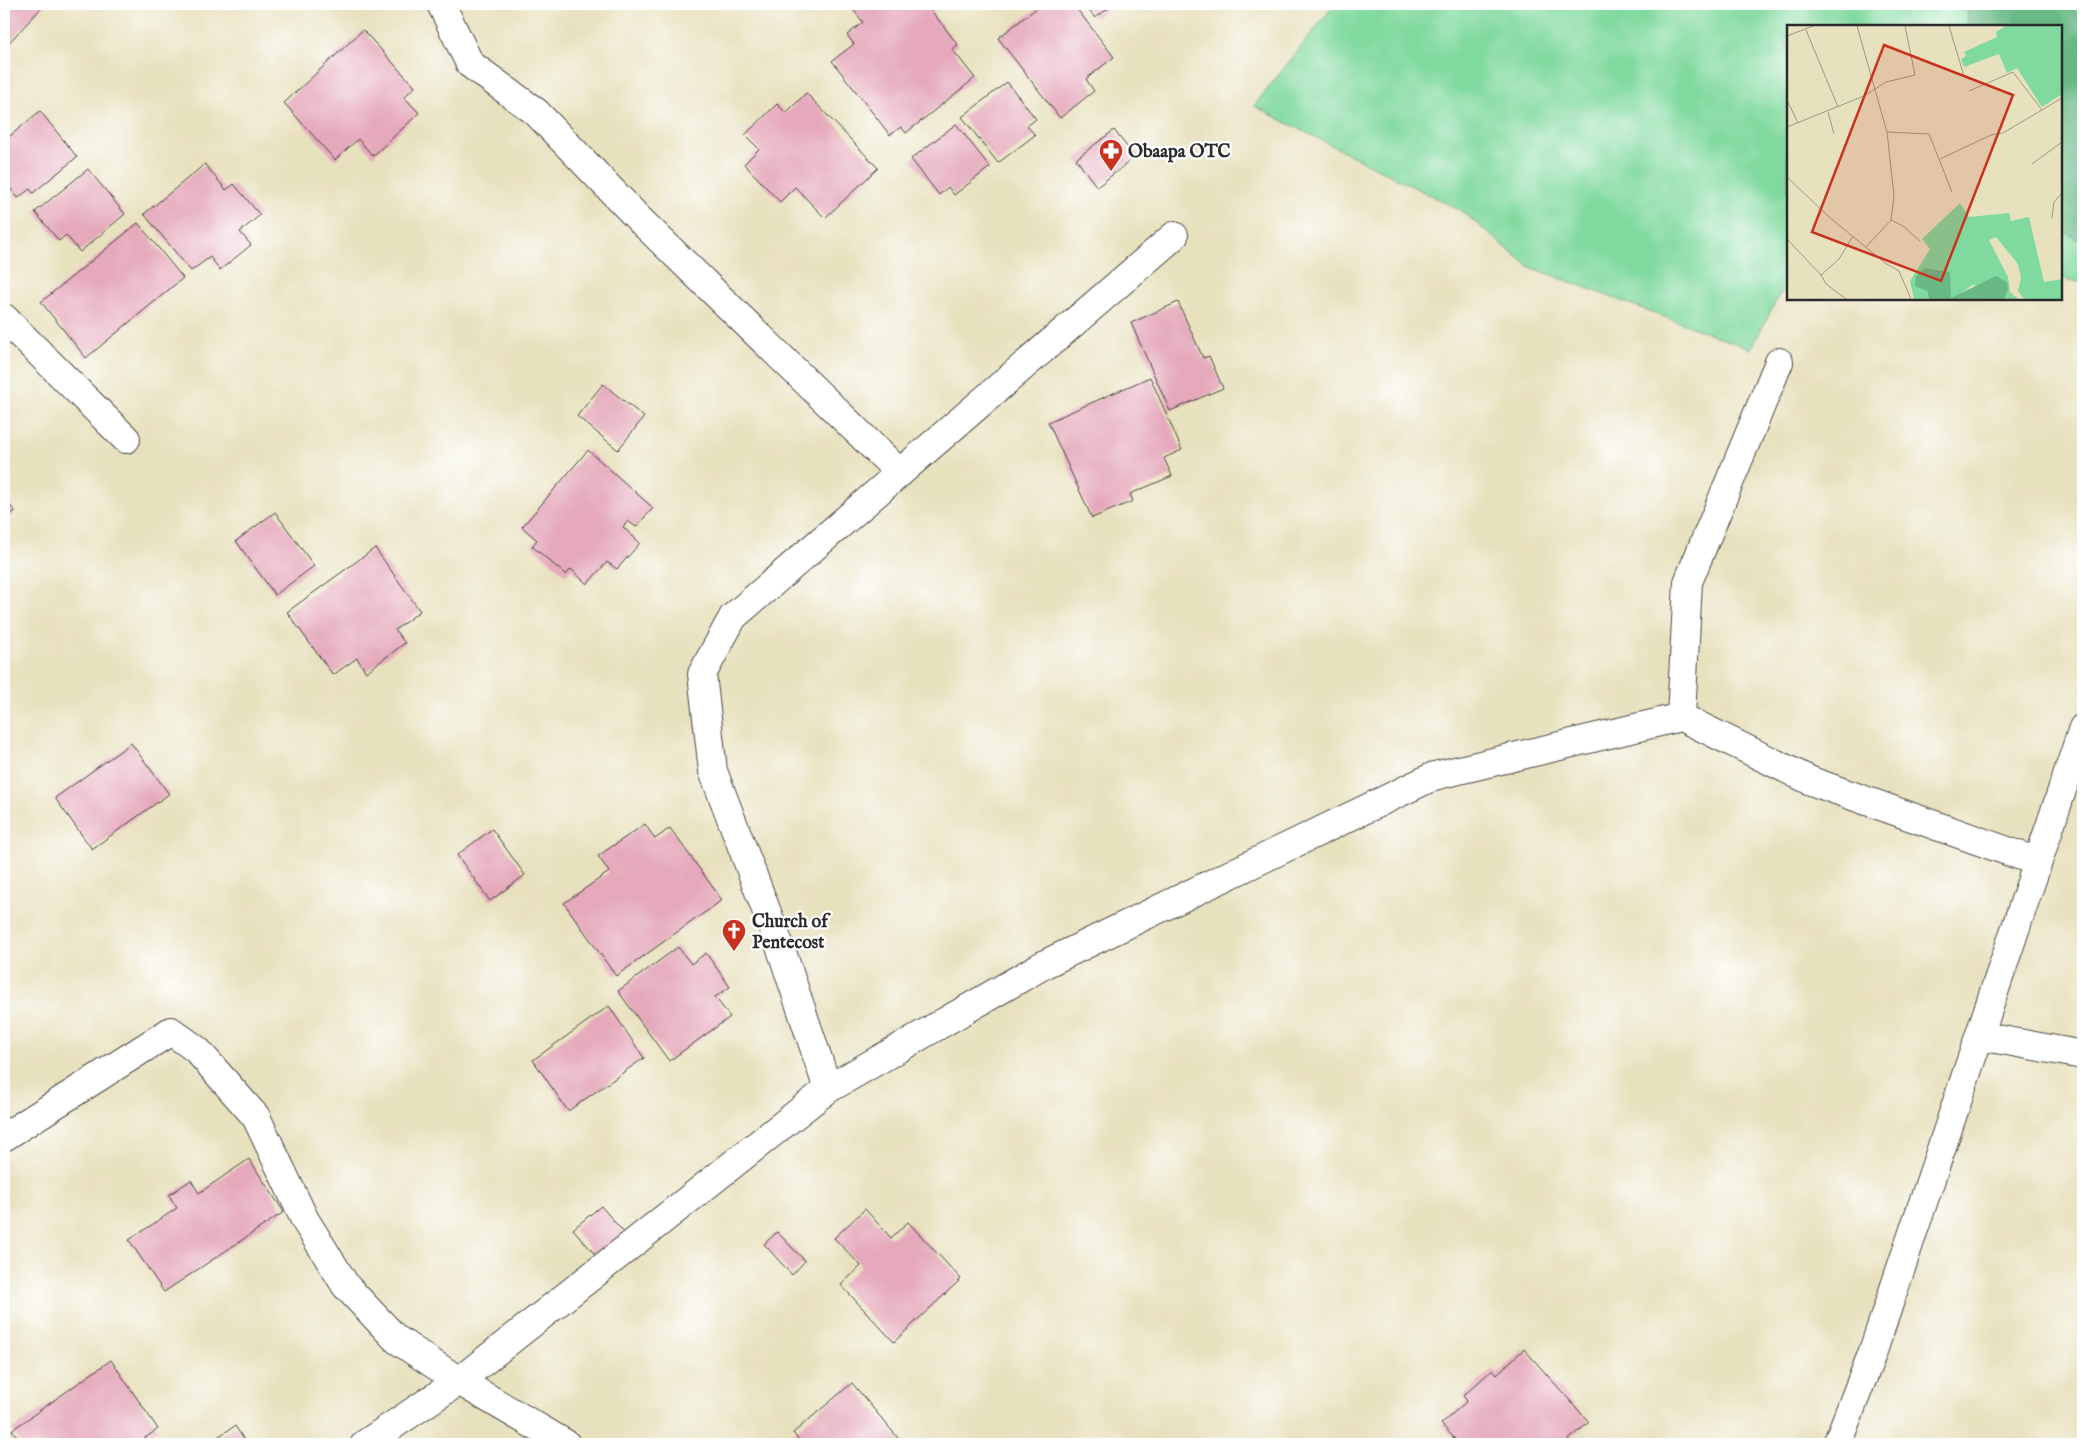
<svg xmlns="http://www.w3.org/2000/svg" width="2087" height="1448" viewBox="0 0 2087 1448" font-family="'IM FELL English',serif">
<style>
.green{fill:#80d99e;stroke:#568264}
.forest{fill:#68b985;stroke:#4a7258}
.building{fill:#e5a9bb}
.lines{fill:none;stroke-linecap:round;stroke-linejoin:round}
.minor-casing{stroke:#474641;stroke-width:30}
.minor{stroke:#fff;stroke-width:28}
.labels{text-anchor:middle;stroke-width:4.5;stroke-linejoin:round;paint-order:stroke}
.poi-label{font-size:18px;font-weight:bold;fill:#2b2b2b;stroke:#fff;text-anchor:start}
.inset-road{fill:none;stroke:#9c9883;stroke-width:1}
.view{fill:#c8321e;fill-opacity:0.15;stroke:#c8321e;stroke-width:2.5}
.inset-edge{fill:none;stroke:#2b2b2b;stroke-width:2.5}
</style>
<rect width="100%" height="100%" fill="#fff"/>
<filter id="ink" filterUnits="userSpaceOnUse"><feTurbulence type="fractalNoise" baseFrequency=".02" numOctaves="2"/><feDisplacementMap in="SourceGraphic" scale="10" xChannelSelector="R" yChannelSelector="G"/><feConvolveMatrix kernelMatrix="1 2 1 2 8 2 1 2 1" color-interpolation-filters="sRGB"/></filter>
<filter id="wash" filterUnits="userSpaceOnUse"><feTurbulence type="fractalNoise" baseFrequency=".0096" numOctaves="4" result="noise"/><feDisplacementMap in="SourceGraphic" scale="20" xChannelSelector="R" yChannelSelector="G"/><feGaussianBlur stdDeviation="1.12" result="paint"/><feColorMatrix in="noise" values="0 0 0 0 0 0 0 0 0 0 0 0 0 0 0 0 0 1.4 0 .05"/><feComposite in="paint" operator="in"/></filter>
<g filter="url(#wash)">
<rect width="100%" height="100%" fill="#e8e1be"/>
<path class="green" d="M1335,4H1967L1968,26H1788V278L1751,349L1530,267L1461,211L1254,106Z
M2061,230L2083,242V283L2061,278Z"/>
<path class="forest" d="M1967,4H2083V242L2061,230V26H1968Z"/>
<g id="blocks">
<path class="building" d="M4,4H45L4,48Z
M853,4H926L958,45L952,49L975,78L906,133L901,127L890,135L832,61L854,44L847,35L863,22L850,6Z
M1042,4H1073L1114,57L1086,79L1094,91L1060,118L998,38Z
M1084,4H1106L1109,8L1095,18Z
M363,30L415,87L404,97L419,113L373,156L358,139L335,160L284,103Z
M1007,82L1036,119L1027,126L1035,135L998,163L962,117Z
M806,93L878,168L825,218L795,187L780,202L744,164L759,149L745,135L777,104L786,113Z
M40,111L77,157L33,193L30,189L18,198L4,180V170L7,168L4,163V141Z
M956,124L990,167L954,195L948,187L939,195L911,159Z
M1114,130L1135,157L1097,187L1076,159Z
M205,164L226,190L234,184L260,215L240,232L251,245L220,270L210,257L191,271L144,214Z
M88,169L125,214L80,252L66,235L59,241L35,212Z
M138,223L183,278L86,358L41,302Z
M1178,302L1203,358L1209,356L1223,388L1170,411L1131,323Z
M1150,377L1182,450L1164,458L1172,476L1130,494L1133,501L1092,518L1048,422Z
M603,384L644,417L618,450L577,416Z
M588,450L653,508L636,527L628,521L623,527L640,543L617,569L607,562L587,584L571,569L566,575L532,546L537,540L522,527Z
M4,499L15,511L4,522Z
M275,512L314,566L275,595L236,541Z
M375,548L420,611L395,630L405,643L366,672L357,658L333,675L287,612Z
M131,743L169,794L92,849L55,798Z
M645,824L655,839L670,828L722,900L616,976L564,903L609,872L598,856Z
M492,829L525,875L490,901L457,855Z
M678,947L691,964L706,953L730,987L715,997L730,1017L669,1061L618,991Z
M609,1006L644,1058L568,1111L533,1060Z
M249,1159L284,1212L164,1292L129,1240L177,1208L169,1195L191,1180L199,1193Z
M601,1206L626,1235L599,1259L573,1229Z
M865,1209L891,1238L908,1222L961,1279L894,1342L841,1285L861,1266L834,1238Z
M777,1232L805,1261L792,1275L764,1244Z
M1524,1349L1589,1422L1564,1444H1451L1456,1440L1441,1424L1467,1401L1463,1396L1493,1369L1497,1374Z
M111,1360L158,1429L136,1444H22L12,1430Z
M852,1383L903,1444H802L793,1433Z
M235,1426L247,1444H206Z"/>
</g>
</g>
<g filter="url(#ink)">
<use href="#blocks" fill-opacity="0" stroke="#474641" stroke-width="1"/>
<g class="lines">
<defs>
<path id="minor" d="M441,4L470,64L536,112L638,218L900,473
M4,318L126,439
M1681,717L1688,582L1779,362
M1980,1036L2083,1055
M828,1089L781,949L713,771L702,674L733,617L1174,236
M4,1137L171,1031L197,1050L256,1117L305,1220L346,1286L396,1339L459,1381L566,1444
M365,1444L459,1381L828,1089L1045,964L1434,776L1681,717L1811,781L2038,862
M1837,1444L1872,1354L2083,728"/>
</defs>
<use href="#minor" class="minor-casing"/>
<use href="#minor" class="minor"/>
</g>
</g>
<defs>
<symbol id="pharmacy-pin" viewBox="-11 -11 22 30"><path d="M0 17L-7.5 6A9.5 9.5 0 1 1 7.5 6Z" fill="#c8321e" stroke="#fff"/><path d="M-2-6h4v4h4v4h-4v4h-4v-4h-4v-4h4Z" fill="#fff"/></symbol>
<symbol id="church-pin" viewBox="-11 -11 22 30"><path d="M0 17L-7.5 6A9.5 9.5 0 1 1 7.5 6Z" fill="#c8321e" stroke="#fff"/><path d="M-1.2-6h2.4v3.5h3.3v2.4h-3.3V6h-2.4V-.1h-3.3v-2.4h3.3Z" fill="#fff"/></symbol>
</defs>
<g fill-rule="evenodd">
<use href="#pharmacy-pin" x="1097" y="137" width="28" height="38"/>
<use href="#church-pin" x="720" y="917" width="28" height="38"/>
</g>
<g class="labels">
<g class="poi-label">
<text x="1128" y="157">Obaapa OTC</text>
<text x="752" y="927">Church of<tspan x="752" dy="21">Pentecost</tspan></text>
</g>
</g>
<g transform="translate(1787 25)">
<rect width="275" height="275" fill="#e8e1be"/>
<path d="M219,1H275V69L255,82L230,43L220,48L212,29L177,42L174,34L179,31L177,27L210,12L209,7ZM173,178L182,192L222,188L224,196L242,192L257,257L275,254V274H237L231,266L234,253L231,239L209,212L202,215L221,252L223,267L231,274H217L221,265L185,260L168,273H163V247L140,266L142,274H127L123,256L143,224L135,214Z" fill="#80d99e"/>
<path d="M138,243L163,247L164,273L209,251L220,257L221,265L217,274H142L140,266L128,261L129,251Z" fill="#68b985"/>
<path class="inset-road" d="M70,1L100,107L107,171L104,195L79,222M162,1L177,51M19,5L51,82M0,11L26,1M182,66L226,47L255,85M0,75L11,98M41,87L47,109M0,102L77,71L99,57L128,50L118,1M100,107L142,109L165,167M153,134L204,110L216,108L275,73M245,139L275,117M0,152L41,191L98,238L112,246L124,274M265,193L267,177L275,168M104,195L116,201L133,216M0,214L34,250M59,274L39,259L34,250L52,234L66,211"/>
<path class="view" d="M97,20L226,70L154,256L25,207Z"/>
<rect width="275" height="275" class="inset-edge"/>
</g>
<rect width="2087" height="1448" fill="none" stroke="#fff" stroke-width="20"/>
</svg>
